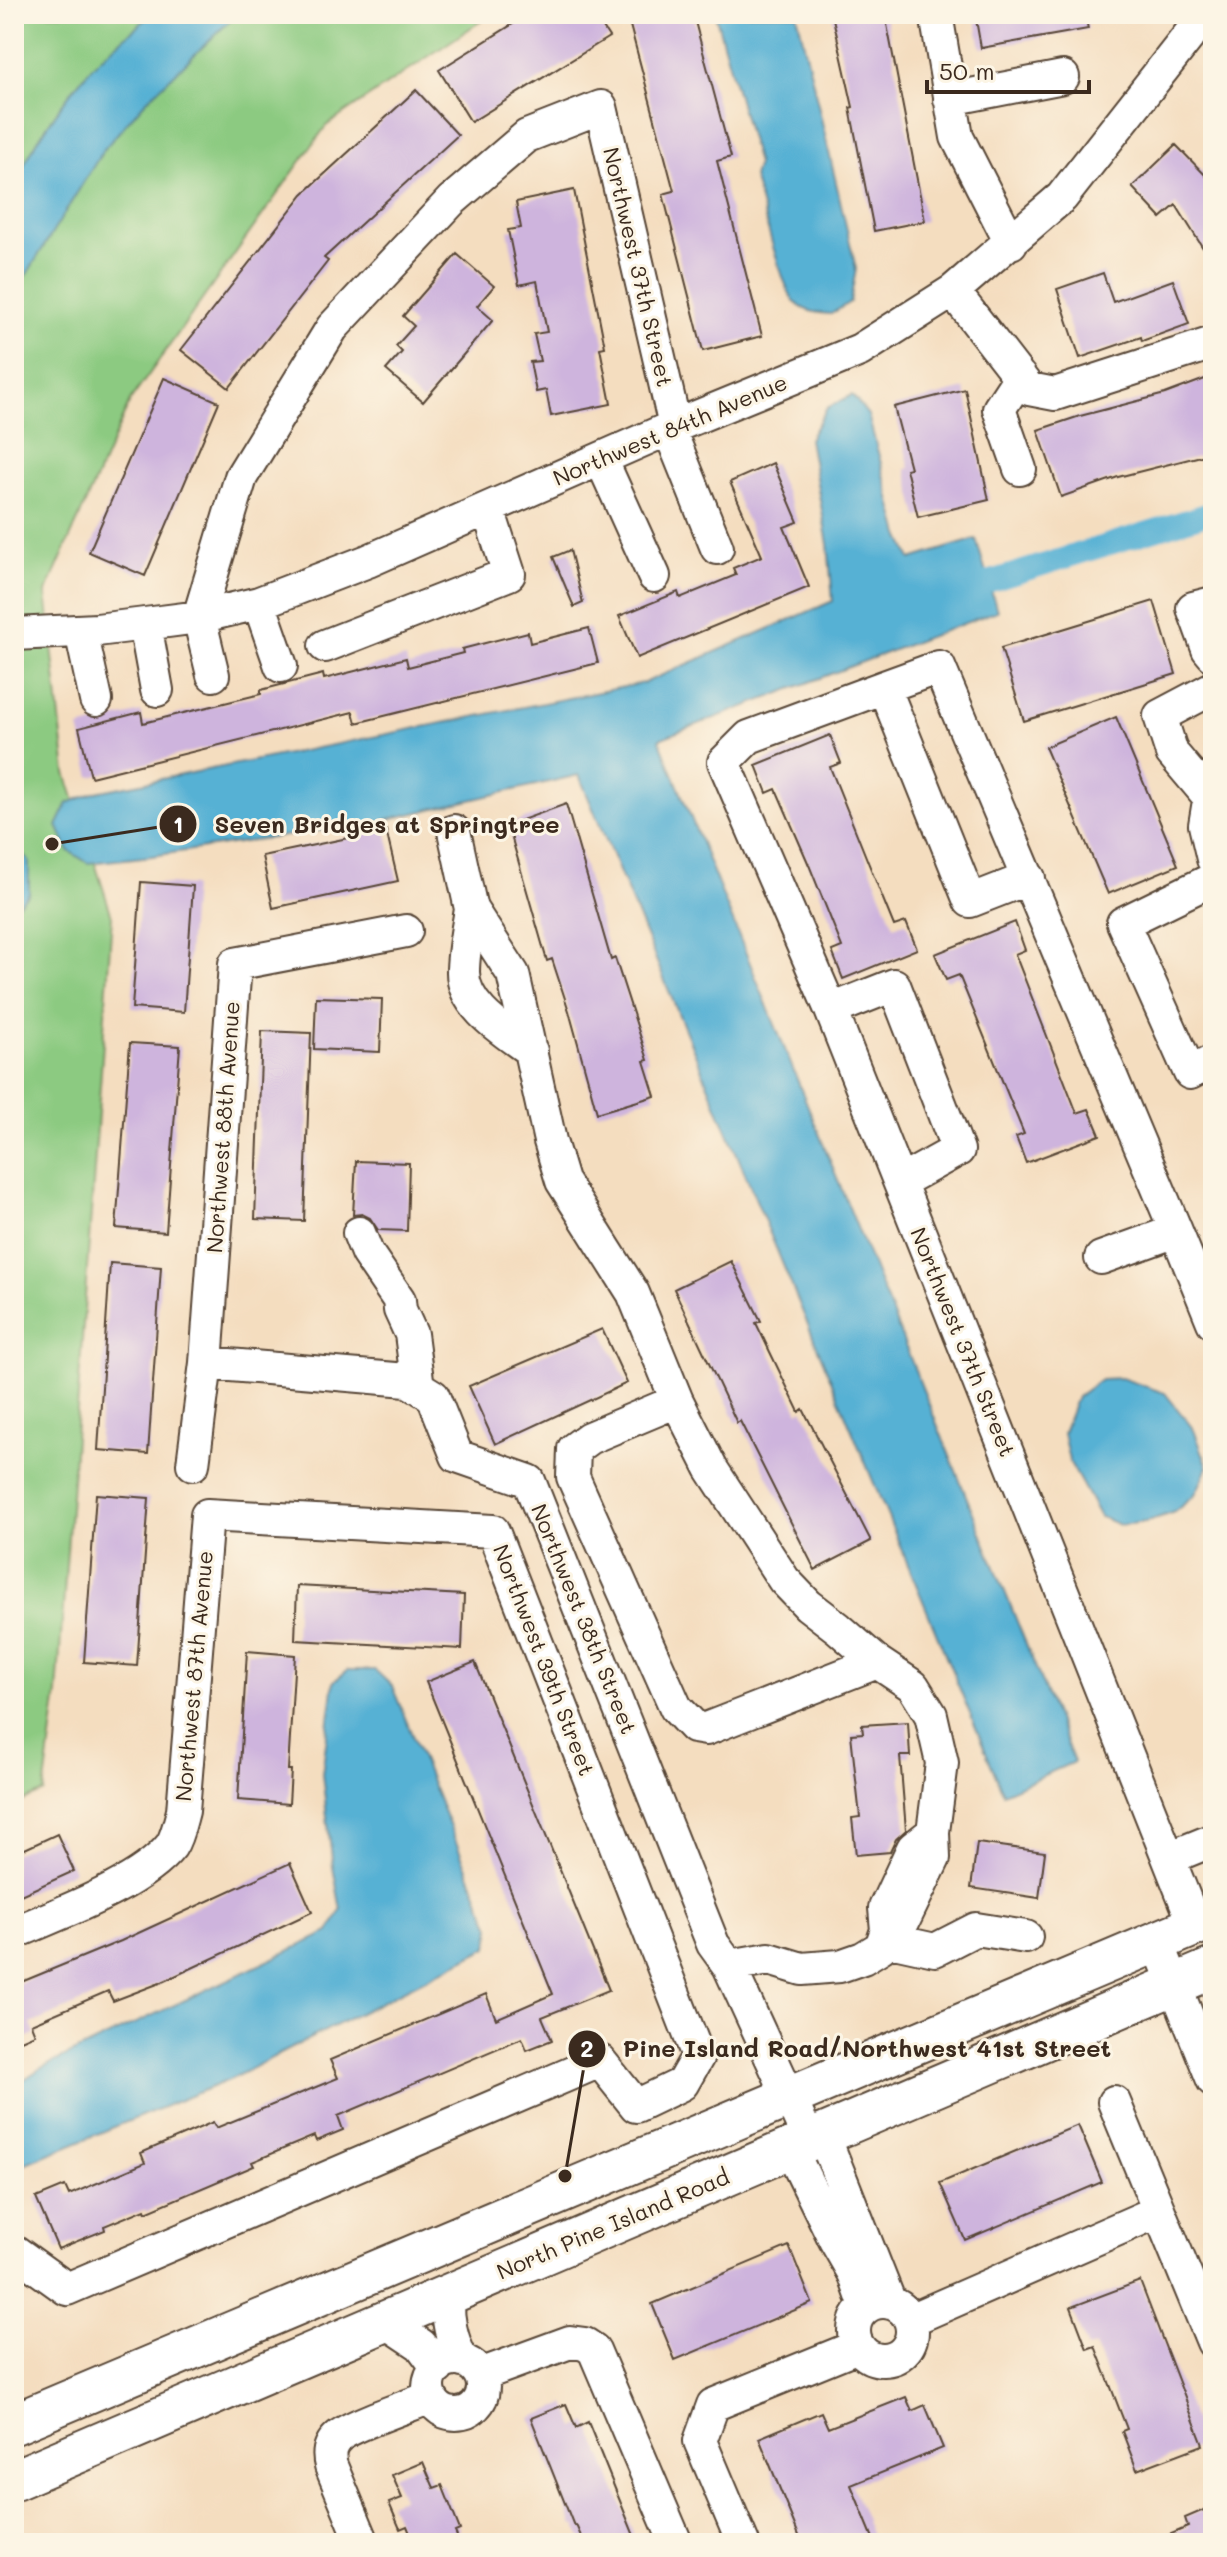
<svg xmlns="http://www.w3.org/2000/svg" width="1227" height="2557" viewBox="0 0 1227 2557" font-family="Mali,sans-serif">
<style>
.green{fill:#8cca81;stroke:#647a50;stroke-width:2}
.water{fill:#56b1d4;stroke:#486e79;stroke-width:2}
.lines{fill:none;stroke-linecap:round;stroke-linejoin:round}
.canal{stroke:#56b1d4;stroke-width:22}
.building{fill:#ceb4dd}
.minor-casing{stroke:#574536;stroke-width:36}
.major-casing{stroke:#574536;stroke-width:44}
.minor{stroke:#fff;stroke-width:32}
.major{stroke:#fff;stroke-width:40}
.labels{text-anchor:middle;stroke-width:6;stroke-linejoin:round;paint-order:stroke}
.street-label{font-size:22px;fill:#3b2a1e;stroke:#fcf5e5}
.leader{fill:none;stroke:#3b2a1e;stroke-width:3}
.callout-dot{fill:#3b2a1e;stroke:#fcf5e5;stroke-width:3}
.mark-label{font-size:24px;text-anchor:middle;font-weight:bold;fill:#fff}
.callout-label{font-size:24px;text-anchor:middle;font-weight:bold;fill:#3b2a1e;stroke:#fcf5e5;stroke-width:6;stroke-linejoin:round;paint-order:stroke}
</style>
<rect width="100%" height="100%" fill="#fcf5e5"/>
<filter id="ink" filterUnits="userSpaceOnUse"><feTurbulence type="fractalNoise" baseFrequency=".0125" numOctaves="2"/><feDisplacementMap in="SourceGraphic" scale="16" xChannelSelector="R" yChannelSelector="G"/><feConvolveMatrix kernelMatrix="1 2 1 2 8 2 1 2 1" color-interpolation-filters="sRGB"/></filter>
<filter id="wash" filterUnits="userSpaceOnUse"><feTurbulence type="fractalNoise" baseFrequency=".006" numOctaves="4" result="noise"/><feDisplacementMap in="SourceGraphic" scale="32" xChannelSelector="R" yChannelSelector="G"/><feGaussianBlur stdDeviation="1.8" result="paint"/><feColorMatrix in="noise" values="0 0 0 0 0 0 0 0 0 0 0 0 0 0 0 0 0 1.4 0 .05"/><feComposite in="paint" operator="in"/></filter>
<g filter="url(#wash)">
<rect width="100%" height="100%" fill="#f4ddbf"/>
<path class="green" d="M14,14H491L326,126L130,401L46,593L66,773L112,916L57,1693L44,1792L14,1805Z"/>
<path class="water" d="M152,14H237L144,103L104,149L27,274L14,285V185C31,147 63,100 90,69C108,49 132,32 152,14Z
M715,14H797L856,269L850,302L831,314C819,313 805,312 796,303C782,290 761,201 753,177L757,164Z
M852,395L868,415L900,535L911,559L976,539L997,611L659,739L1074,1762L1003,1793L579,775L371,823L152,856L88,863L69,851L57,826L68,803L96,792L644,683L833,601L828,544L809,439L827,408Z
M14,845L29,861V893L14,908Z
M1121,1378L1165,1393L1194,1430L1208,1467L1195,1495L1174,1512L1146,1522L1120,1525L1100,1517L1069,1461L1063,1433L1077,1397L1101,1379Z
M348,1670H375L392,1686L491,1927L488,1947L229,2080L14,2168V2086L41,2068L329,1932L341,1910L333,1867L322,1774L334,1681Z"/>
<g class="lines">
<path class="canal" d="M962,590L1213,512"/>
</g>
<g id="blocks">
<path class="building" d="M529,14H594L609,37L471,122L439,70Z
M627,14H693L731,157L717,161L762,336L703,351L663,194L674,191Z
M832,14H885L925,221L874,231L850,108L853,107Z
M975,14H1085L1088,29L981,48Z
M416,90L458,135L324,258L328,261L229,388L181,350L303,194Z
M1176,145L1213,183V264L1176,205L1161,218L1132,187Z
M574,190L605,347L600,348L611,404L551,416L546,390L536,392L530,362L540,361L534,334L547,332L537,281L519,285L508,230L521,228L516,202Z
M457,254L494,286L477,306L493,320L423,402L386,370L402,352L396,346L414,326L403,316Z
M1103,273L1113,302L1173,280L1189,324L1142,341L1141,337L1080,358L1057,289Z
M1213,376V453L1118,477L1061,497L1038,430L1080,416L1165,394Z
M164,378L219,402L145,576L89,552Z
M965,389L989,500L918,517L906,469L910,468L894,407Z
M773,463L798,522L784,527L809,587L637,658L619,616L678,592L680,598L736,575L733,568L762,556L730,482Z
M570,550L583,603L574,607L553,557Z
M1154,601L1176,674L1024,721L1001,648Z
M589,628L598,663L356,723L353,712L91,777L79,728L141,712L143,723L261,694V690L323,674L324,679L406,658L408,667L463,653L462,649L528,632L530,643Z
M1116,717L1178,865L1108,894L1045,747Z
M830,735L841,763L830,767L868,862L894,926L906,922L917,949L843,979L832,951L842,947L809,865L776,789L767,793L756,765Z
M566,804L611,960L615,958L648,1060L644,1061L655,1096L597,1113L569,1011L552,959L547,961L508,825Z
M386,830L398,881L273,908L262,856Z
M141,882L193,886L184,1012L132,1008Z
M1015,922L1025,950L1015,954L1077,1113L1089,1109L1100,1135L1026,1163L1016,1137L1024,1134L959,975L946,980L935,954Z
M316,997L382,999L380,1052L314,1049Z
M262,1031L311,1033L304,1221L255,1219Z
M130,1043L180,1046L166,1232L116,1228Z
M356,1161L409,1163L407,1231L378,1230L370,1218L362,1214L353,1215Z
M731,1261L761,1321L756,1323L799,1412L803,1409L871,1541L815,1570L740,1421L737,1423L674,1289Z
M110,1263L161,1267L148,1454L98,1450Z
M602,1329L627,1383L495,1444L469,1386Z
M96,1494L149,1498L137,1666L84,1662Z
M297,1586L464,1595L462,1649L295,1640Z
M247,1651L295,1655L288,1770H291L289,1804L238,1800Z
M475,1662L609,1990L542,2017L552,2040L527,2050L522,2038L338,2116L343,2130L316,2141L314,2136L252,2162L254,2166L146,2212L145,2209L104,2226L105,2230L58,2249L36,2198L65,2186L69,2195L145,2163L141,2153L213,2122L216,2128L338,2078L330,2060L486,1994L496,2019L553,1994L426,1682Z
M908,1722L910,1756H900L906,1830L896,1839L890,1852L856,1855L852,1818L860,1817L851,1734L863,1733L862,1725Z
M57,1834L74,1871L14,1898V1854Z
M977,1843L1045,1852L1039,1898L971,1888Z
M290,1863L312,1912L160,1983L113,2001L108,1991L31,2024L35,2034L14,2043V1985L121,1941Z
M1078,2125L1102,2182L965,2240L940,2183Z
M789,2246L812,2303L675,2360L652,2304Z
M1140,2281L1203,2445L1137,2470L1122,2431L1127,2429L1095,2346L1087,2349L1071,2307Z
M906,2397L912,2411L925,2405L943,2448L851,2485L875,2543H802L759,2438L821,2412L828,2428Z
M566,2404L576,2428L588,2422L637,2543H584L576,2525L574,2526L531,2418Z
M423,2462L434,2488L442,2485L460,2530L455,2532L460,2543H414L407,2526L400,2529L389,2503L402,2498L392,2475Z
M1213,2506V2543H1150L1188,2527L1185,2518Z"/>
</g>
</g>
<g filter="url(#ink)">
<use href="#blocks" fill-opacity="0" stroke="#574536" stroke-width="2"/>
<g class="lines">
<defs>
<path id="minor" d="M936,14L957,137L1011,243
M950,99L1063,77
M953,291L1029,389L1055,394L1213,343
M1020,377L999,409L1020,469
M669,429L717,548
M601,459L654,576
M259,603L281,666
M1213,603L1193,608L1208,649L1213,655
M145,624L157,690
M81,631L96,700
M14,634L97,630L145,624L199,617L259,603L368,561L675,426L860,350L953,291L1062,197L1206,14
M325,646L509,574L488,509
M213,675L199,617L241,477L332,328L451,201L527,136L601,107L675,426
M884,687L939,667L1176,1231
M1213,777L1205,825L1213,859
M1210,798L1172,753L1160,716L1213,688
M454,831L471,909L513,974L550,1141L562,1181L633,1293L677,1401L711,1468L784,1580L808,1605L838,1628L877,1662L913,1686L931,1715L942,1763L933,1832L934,1858L903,1922L887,1930
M1029,878L970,901L884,687L749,737L724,762L831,1010L1195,1925
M1213,879L1123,923L1190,1073L1213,1061
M471,909C468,929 463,951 463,972C463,1008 506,1032 531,1051
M831,1010L894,985L958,1150L900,1182
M359,1233L367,1253L399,1300L400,1310L411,1334L418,1387
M1101,1258L1176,1231L1213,1322
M206,1363L407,1380L433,1396L457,1456L529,1481L713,1944L729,1966L809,2140
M677,1401L589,1438L574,1449L573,1477L676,1708L694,1727L706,1729L877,1662
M193,1464L206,1363L235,964L406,931
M1169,1858L1213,1840
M14,1933C60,1913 140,1885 171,1846C177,1837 180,1822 183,1811L207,1515L493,1531L698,2056L682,2084L636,2106L600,2061L67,2289L14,2251
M885,1939L935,1950L976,1929L1026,1937
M1157,1941L1213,2080
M729,1966L769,1959L802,1969L840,1966L863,1958L881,1947L887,1930L885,1908L913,1848L933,1832
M1114,2102L1213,2342
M823,2134L890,2303
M790,2148L835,2240L854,2273L866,2307
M448,2294C447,2320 451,2338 462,2361
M854 2331a29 29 0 1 1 58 0a29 29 0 1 1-58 0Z
M910,2320L1159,2211
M385,2321L421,2345L438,2368
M429 2387a27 27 0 1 1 54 0a27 27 0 1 1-54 0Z
M480,2375L570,2342L585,2344L594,2350L676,2543
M363,2543L331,2466C328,2455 329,2445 338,2437C351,2425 412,2405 431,2397
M743,2543L700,2441L713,2405L858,2346"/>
<path id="major" d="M14,2424L1213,1918
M14,2480L1213,1968"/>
</defs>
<use href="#minor" class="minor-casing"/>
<use href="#major" class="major-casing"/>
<use href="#minor" class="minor"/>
<use href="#major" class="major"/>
</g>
</g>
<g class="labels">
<g class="street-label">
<text transform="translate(638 267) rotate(77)" y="8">Northwest 37th Street</text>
<text transform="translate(670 430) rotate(-23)" y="8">Northwest 84th Avenue</text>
<text transform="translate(223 1127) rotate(-86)" y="8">Northwest 88th Avenue</text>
<text transform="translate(963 1342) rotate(68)" y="8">Northwest 37th Street</text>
<text transform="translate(584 1619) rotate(68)" y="8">Northwest 38th Street</text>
<text transform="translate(544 1660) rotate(69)" y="8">Northwest 39th Street</text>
<text transform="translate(194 1676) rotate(-85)" y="8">Northwest 87th Avenue</text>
<text transform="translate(613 2224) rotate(-23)" y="8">North Pine Island Road</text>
</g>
</g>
<path class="leader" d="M52 844L178 824M565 2176L587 2049"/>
<g class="callout-dot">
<circle cx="52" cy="844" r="8"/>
<circle cx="565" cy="2176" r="8"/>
<circle cx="178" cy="824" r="20"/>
<circle cx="587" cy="2049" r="20"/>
</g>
<g class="mark-label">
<text x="178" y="833">1</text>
<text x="587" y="2057">2</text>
</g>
<g class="callout-label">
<text x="387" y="833">Seven Bridges at Springtree</text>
<text x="867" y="2057">Pine Island Road/Northwest 41st Street</text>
</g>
<rect width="1227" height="2557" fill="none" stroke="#fcf5e5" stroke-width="48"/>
<path d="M927 80v12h162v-12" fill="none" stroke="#3b2a1e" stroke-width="4"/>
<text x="939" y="80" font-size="24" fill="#3b2a1e" stroke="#fcf5e5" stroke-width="6" paint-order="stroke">50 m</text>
</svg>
